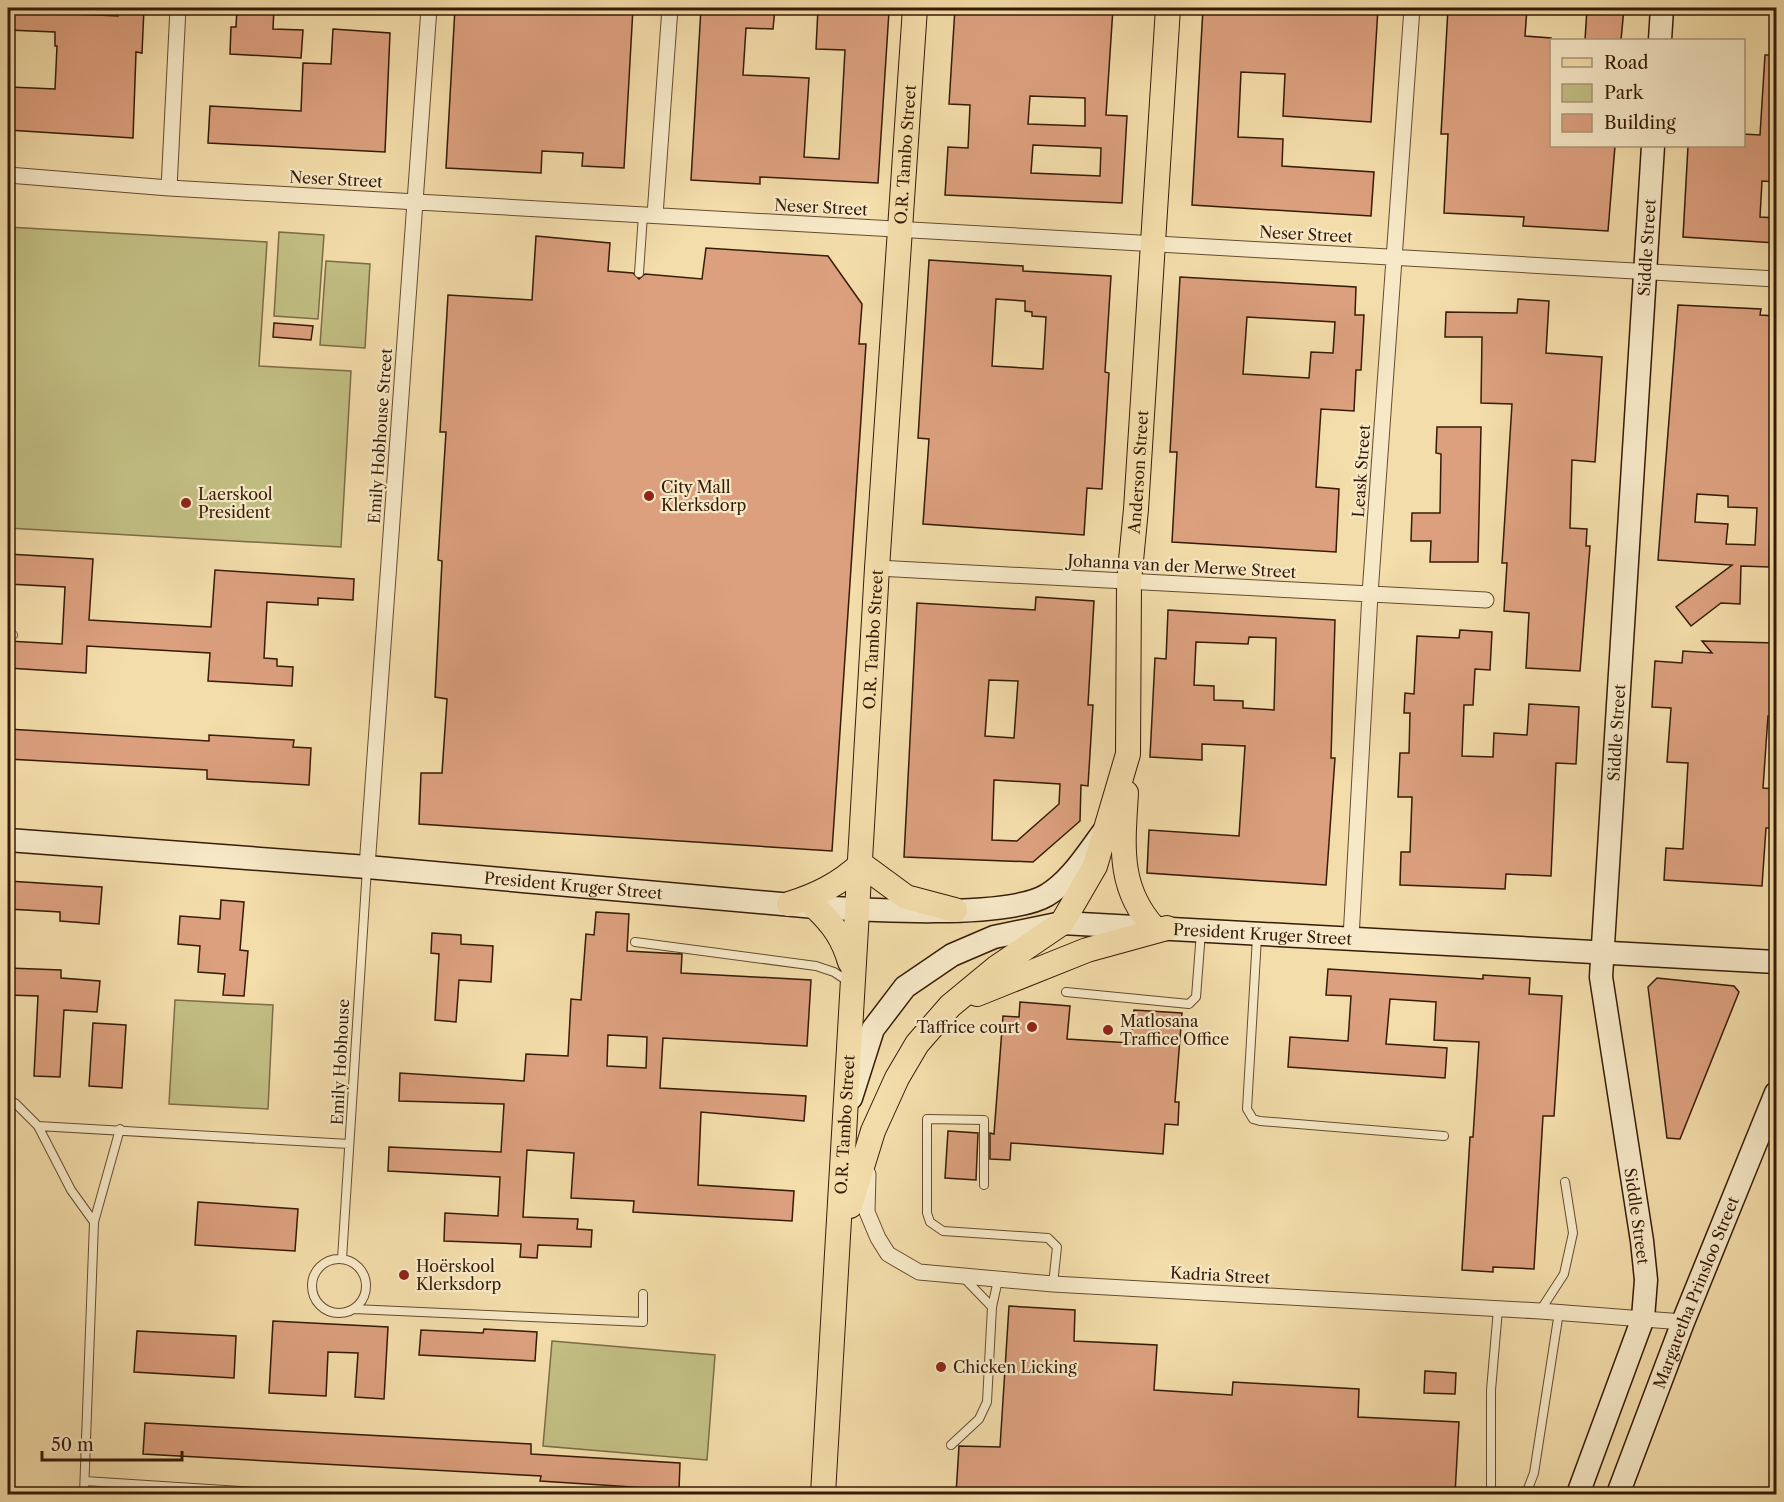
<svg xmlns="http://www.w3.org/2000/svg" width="1784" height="1502" viewBox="0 0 1784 1502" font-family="'Libre Caslon Text',serif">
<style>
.green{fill:#c2bf84;stroke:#7c6d45;stroke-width:1.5}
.building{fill:#dca07e;stroke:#361b06;stroke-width:1.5;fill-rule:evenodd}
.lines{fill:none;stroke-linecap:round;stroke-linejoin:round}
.lane-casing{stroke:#654c2f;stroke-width:10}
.street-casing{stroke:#654c2f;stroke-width:17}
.secondary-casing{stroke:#361b06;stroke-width:25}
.primary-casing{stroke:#361b06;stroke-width:26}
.lane{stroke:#f7e9c8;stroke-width:8}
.street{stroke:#f7e9c8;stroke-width:15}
.secondary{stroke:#f7e9c8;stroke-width:22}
.primary{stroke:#f3ddaa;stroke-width:24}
.poi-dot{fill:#8f2418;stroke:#f7e9c8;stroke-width:2}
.labels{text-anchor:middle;stroke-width:4.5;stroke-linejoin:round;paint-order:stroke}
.street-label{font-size:16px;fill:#361b06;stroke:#f7e9c8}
.poi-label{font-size:16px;fill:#361b06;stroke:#f7e9c8;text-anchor:start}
</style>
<rect width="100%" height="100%" fill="#f3ddaa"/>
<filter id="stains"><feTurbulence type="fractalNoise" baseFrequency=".00333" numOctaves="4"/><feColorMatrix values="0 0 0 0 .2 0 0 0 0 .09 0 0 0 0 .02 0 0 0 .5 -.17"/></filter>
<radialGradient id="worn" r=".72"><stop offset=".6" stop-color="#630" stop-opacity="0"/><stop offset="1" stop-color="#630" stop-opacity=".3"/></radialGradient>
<path class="green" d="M8,227L267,242L259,366L351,371L341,547L8,528Z
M279,232L324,235L318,319L274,316Z
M326,261L370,264L365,348L320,345Z
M175,1000L273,1005L268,1109L169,1104Z
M552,1341L715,1355L707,1460L543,1446Z"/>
<path class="building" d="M8,8H76L75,14L118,16L119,8H144L142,53L136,52L133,138L8,130L10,87L55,89L57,46H55V32L8,30Z
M237,8H274L273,29L303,30L301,58L230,54L231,27H236Z
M455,8H633L624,168L582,166L583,153L542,151L541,173L446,168Z
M701,8H775L773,29L746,28L743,75L809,78L804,157L839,159L845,50L816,49L818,8L889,11L878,183L760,177V184L691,180Z
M955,8H1113L1106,115L1127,116L1122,203L945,195L948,147L968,148L970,105L949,104ZM1030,96L1085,98V126L1028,124ZM1033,145L1101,148L1100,176L1031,173Z
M1203,8H1378L1371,122L1283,116L1285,74L1241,72L1238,137L1283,139L1282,166L1374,172L1371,216L1192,205Z
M1448,8H1527L1525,36L1551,38V146H1615L1608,231L1523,226L1524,217L1444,213L1448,134H1441Z
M1587,8H1624L1621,40H1585Z
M333,29L390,33L385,152L208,143L210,106L301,111L303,63L331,64Z
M1765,55H1776V182L1762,181L1760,217L1776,218V243L1683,237L1688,146H1743V134L1760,135Z
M536,236L610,243L608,271L633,273L639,279L645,274L702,279L706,248L828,256L862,304L859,344H866L832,851L419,824L421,773H442L447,699L435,697L442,561L438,560L446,432H440L448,295L532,300Z
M929,260L1023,266V271L1111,276L1105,372L1109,373L1102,489L1087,488L1084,535L923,524L929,439L918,438ZM996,299L1025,301V311L1032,312V316L1046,317L1043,369L992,366Z
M1180,277L1356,287L1355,315H1364L1361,370H1356L1354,411L1321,409L1316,487L1339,489L1336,552L1172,542L1177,452H1170ZM1247,317L1335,322L1333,353L1311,352L1309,378L1243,374Z
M1518,299L1549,301L1546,353L1602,357L1595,462L1572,460L1570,528L1587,529L1586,546H1590L1580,671L1526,668L1529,613L1504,611L1507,563H1502L1512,404L1481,403L1482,337H1445L1446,312L1517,313Z
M1678,305L1761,309L1760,315L1776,316V527L1770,526L1769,567L1741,566L1740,604L1721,603L1691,626L1676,607L1732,565L1658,560ZM1697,494L1728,496V507L1757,508L1755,545L1726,544L1728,524L1695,522Z
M274,323L313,326L311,340L273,337Z
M1437,427H1481L1478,562H1430L1431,541H1411L1412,513H1440L1441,454L1436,453Z
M8,554L93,559L89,620L211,627L215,570L354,579L353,600L318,598V605L267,602L264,658L277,659V666L293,667L292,686L208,681L210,653L87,646L86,673L8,668V641L62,644L65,587L8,584Z
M1036,597L1094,601L1088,705H1093L1088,786L1081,785L1080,821L1033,862L904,857L917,603L1035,610ZM989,680L1018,681L1014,738L985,736ZM994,780L1060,784L1059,804L1017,841L992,840Z
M1168,610L1335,620L1331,758H1335L1326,885L1147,873L1149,830L1239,836L1245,746L1202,744V760L1150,757L1155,658L1166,659ZM1249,637L1276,638L1274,710L1243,708V701L1214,700V686L1194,685L1196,642L1248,644Z
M1460,630L1492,632L1490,670L1475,669L1473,705H1464L1462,756L1493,757L1494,733L1527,735L1529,704L1579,707L1576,764L1556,763L1551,876L1506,874L1505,889L1400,885L1401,852H1410L1412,797H1398L1400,753H1409L1410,713H1404L1405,693L1414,694L1417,636L1459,638Z
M1702,641L1776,643V717L1768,716L1763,788L1776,789V828H1766L1762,886L1664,880L1666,848L1683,849L1688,763L1667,762L1671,708L1652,707L1655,661L1682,663L1683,651L1712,653Z
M8,729L209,741V735L294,740L293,747L311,748L309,785L207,779V770L8,759Z
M8,881L102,887L99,924L60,921V912L8,909Z
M221,900L244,902L240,950L248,951L244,996L223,995L225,974L198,972L200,946L178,944L180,916L220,919Z
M596,912L629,914L627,951L682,954L681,973L811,980L807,1046L663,1038L660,1088L806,1096L804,1121L701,1112L698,1185L794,1191L792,1221L633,1212L634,1201L571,1198L574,1153L527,1150L523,1217L578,1219L577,1229L592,1230L591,1247L538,1245L537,1258L520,1257L521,1244L444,1241L445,1213L498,1216L500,1177L388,1171L389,1147L501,1152L504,1104L399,1101L400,1073L524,1081L526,1054L568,1056L571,999L581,1000L586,934L594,935ZM608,1035L647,1037L646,1068L607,1066Z
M432,933L461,935V944L493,946L491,982L459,980L456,1022L435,1020L439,954L431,953Z
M8,968L61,970V978L100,981L97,1012L64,1010L60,1077L34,1076L38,996L8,995Z
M1328,969L1483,979V975L1530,978L1529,994L1562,996L1554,1116H1543L1534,1269L1493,1267V1272L1462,1270L1470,1137H1473L1479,1042L1434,1040L1436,1002L1390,999L1386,1044L1447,1048L1445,1078L1288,1067L1290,1037L1348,1041L1351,996L1326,995Z
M1657,978L1734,986L1739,992L1680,1139L1667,1138L1648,987Z
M1020,1002L1070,1006L1067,1039L1131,1043L1134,1010L1182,1013L1175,1102H1179L1178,1125L1165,1124L1163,1154L1011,1143L1010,1160L990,1159V1133L994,1134L1003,1016L1019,1017Z
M93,1023L126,1025L122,1088L89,1086Z
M948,1131L978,1133L976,1180L945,1178Z
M198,1202L298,1209L295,1251L195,1245Z
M1009,1306L1075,1310L1074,1341L1157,1345L1154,1390L1232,1395L1233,1382L1359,1389L1358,1417L1459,1422L1455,1494H956L959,1446L1000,1447Z
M273,1321L388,1327L384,1399L355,1397L358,1353L328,1352L326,1396L269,1393Z
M484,1329L537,1332L535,1361L419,1355L421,1330L483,1333Z
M137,1331L236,1336L234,1378L134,1372Z
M1425,1371L1456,1373L1455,1394L1424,1393Z
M145,1423L531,1444V1454L680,1463L679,1490L540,1481L541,1476L143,1454Z"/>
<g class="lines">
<defs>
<path id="lane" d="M639,273L643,215
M8,635H13
M1257,937L1247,1109L1253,1119L1260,1121L1444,1136
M635,942L816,966L834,972L849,982
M1066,992L1189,1004L1196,997L1201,932
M8,1101L15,1103L38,1126L349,1144
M38,1126L71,1190L94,1222
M984,1185V1120L927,1119V1213L930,1222L943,1231L1048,1238L1057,1247L1053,1284
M312 1286a27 27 0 1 1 54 0a27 27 0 1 1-54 0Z
M342,1259L367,868
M965,1279L992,1307
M354,1309L643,1322V1294
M1540,1311L1564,1274L1573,1233L1565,1182
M951,1445L979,1419L987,1402L992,1307L998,1280
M85,1481L286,1494
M84,1494L94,1222L120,1129
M1491,1494V1390L1498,1309
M1526,1494L1534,1473L1559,1312"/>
<path id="street" d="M8,175L169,188L1776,279
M169,188L178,8
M655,215L670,8
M877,568L1486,600
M367,867L429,8
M1351,938L1370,594L1412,8
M868,1174L867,1212L878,1238L888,1254L919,1272L1053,1284L1540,1311L1683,1322"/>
<g id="secondary">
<path d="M1660,40L1662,8"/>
<path id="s1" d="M8,840L367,867L815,907C864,910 1008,919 1047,895C1071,881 1088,852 1105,830"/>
<path id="s2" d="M851,1098L873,1029L905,987L952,955L994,937L1062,923L1776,962"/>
<path id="s3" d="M1578,1494L1643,1318L1646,1280L1642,1241L1601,977L1653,146"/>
<path id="s4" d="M1618,1494L1683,1322L1776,1093"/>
</g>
<g id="primary">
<path d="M1126,793C1123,845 1117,887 1154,928"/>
<path d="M789,904C817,895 838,885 861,864L906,897L955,910"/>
<path d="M815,907C833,924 843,938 850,962"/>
<path d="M977,994L1087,950L1167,928"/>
<path id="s5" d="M850,1206L873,1131L897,1078L917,1044L950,1006L996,968L1062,923L1095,866L1128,754L1129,581L1136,509L1168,8"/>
<path id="s6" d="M823,1494L877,568L915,8"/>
</g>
</defs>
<use href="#lane" class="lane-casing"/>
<use href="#street" class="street-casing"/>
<use href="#secondary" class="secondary-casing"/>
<use href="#primary" class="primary-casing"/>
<use href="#lane" class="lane"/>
<use href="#street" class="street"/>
<use href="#secondary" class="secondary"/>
<use href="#primary" class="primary"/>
</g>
<g class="poi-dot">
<circle cx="649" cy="496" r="6"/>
<circle cx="186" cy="503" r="6"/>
<circle cx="1032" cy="1027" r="6"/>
<circle cx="1108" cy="1030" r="6"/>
<circle cx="404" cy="1275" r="6"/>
<circle cx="941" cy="1367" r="6"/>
</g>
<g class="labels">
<g class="street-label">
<text dy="6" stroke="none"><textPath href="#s6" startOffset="1342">O.R. Tambo Street</textPath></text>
<text transform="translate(336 179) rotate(3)" y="6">Neser Street</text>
<text transform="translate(821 207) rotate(3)" y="6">Neser Street</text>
<text transform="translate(1306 234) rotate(3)" y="6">Neser Street</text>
<text dy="6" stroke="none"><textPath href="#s3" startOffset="1263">Siddle Street</textPath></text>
<text transform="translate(380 436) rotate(-86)" y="6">Emily Hobhouse Street</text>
<text transform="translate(1361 471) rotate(-86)" y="6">Leask Street</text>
<text dy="6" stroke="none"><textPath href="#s5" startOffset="831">Anderson Street</textPath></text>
<text transform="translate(1182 566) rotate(3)" y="6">Johanna van der Merwe Street</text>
<text dy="6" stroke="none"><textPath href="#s6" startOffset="856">O.R. Tambo Street</textPath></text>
<text dy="6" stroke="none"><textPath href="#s3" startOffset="777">Siddle Street</textPath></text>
<text dy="6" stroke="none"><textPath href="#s1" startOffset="567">President Kruger Street</textPath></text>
<text dy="6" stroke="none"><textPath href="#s2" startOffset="498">President Kruger Street</textPath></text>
<text transform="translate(340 1062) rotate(-87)" y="6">Emily Hobhouse</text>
<text dy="6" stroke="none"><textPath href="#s6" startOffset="370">O.R. Tambo Street</textPath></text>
<text transform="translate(1637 1216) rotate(82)" y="6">Siddle Street</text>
<text transform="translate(1220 1275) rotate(3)" y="6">Kadria Street</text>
<text dy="6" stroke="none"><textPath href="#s4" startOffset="216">Margaretha Prinsloo Street</textPath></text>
</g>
<g class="poi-label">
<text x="661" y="493">City Mall<tspan x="661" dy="18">Klerksdorp</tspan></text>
<text x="198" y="500">Laerskool<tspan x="198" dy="18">President</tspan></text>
<text x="1120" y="1027">Matlosana<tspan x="1120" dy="18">Traffice Office</tspan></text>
<text x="1020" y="1033" text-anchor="end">Taffrice court</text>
<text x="416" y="1272">Hoërskool<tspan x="416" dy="18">Klerksdorp</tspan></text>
<text x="953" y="1373">Chicken Licking</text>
</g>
</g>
<rect width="1784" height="1502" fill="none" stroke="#f3ddaa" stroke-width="30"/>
<rect x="9" y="9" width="1766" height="1484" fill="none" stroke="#361b06" stroke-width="3"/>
<rect x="15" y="15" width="1754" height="1472" fill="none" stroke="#361b06" stroke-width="1.5"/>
<rect x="1550" y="39" width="195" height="108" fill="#f7e9c8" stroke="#aa977a" stroke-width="1.5"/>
<rect x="1562" y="58" width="30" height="9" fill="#f3ddaa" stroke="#aa977a" stroke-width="1.5"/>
<text x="1604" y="69" font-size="18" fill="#361b06">Road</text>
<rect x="1562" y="84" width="30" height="18" fill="#c2bf84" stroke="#aa977a" stroke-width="1.5"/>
<text x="1604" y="99" font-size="18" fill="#361b06">Park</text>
<rect x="1562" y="114" width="30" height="18" fill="#dca07e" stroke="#aa977a" stroke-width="1.5"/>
<text x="1604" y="129" font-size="18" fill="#361b06">Building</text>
<path d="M42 1451v9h140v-9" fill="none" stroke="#361b06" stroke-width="3"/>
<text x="51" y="1451" font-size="18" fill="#361b06" stroke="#f7e9c8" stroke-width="4.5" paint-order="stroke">50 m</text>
<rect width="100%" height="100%" filter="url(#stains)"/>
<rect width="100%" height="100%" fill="url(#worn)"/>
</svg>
